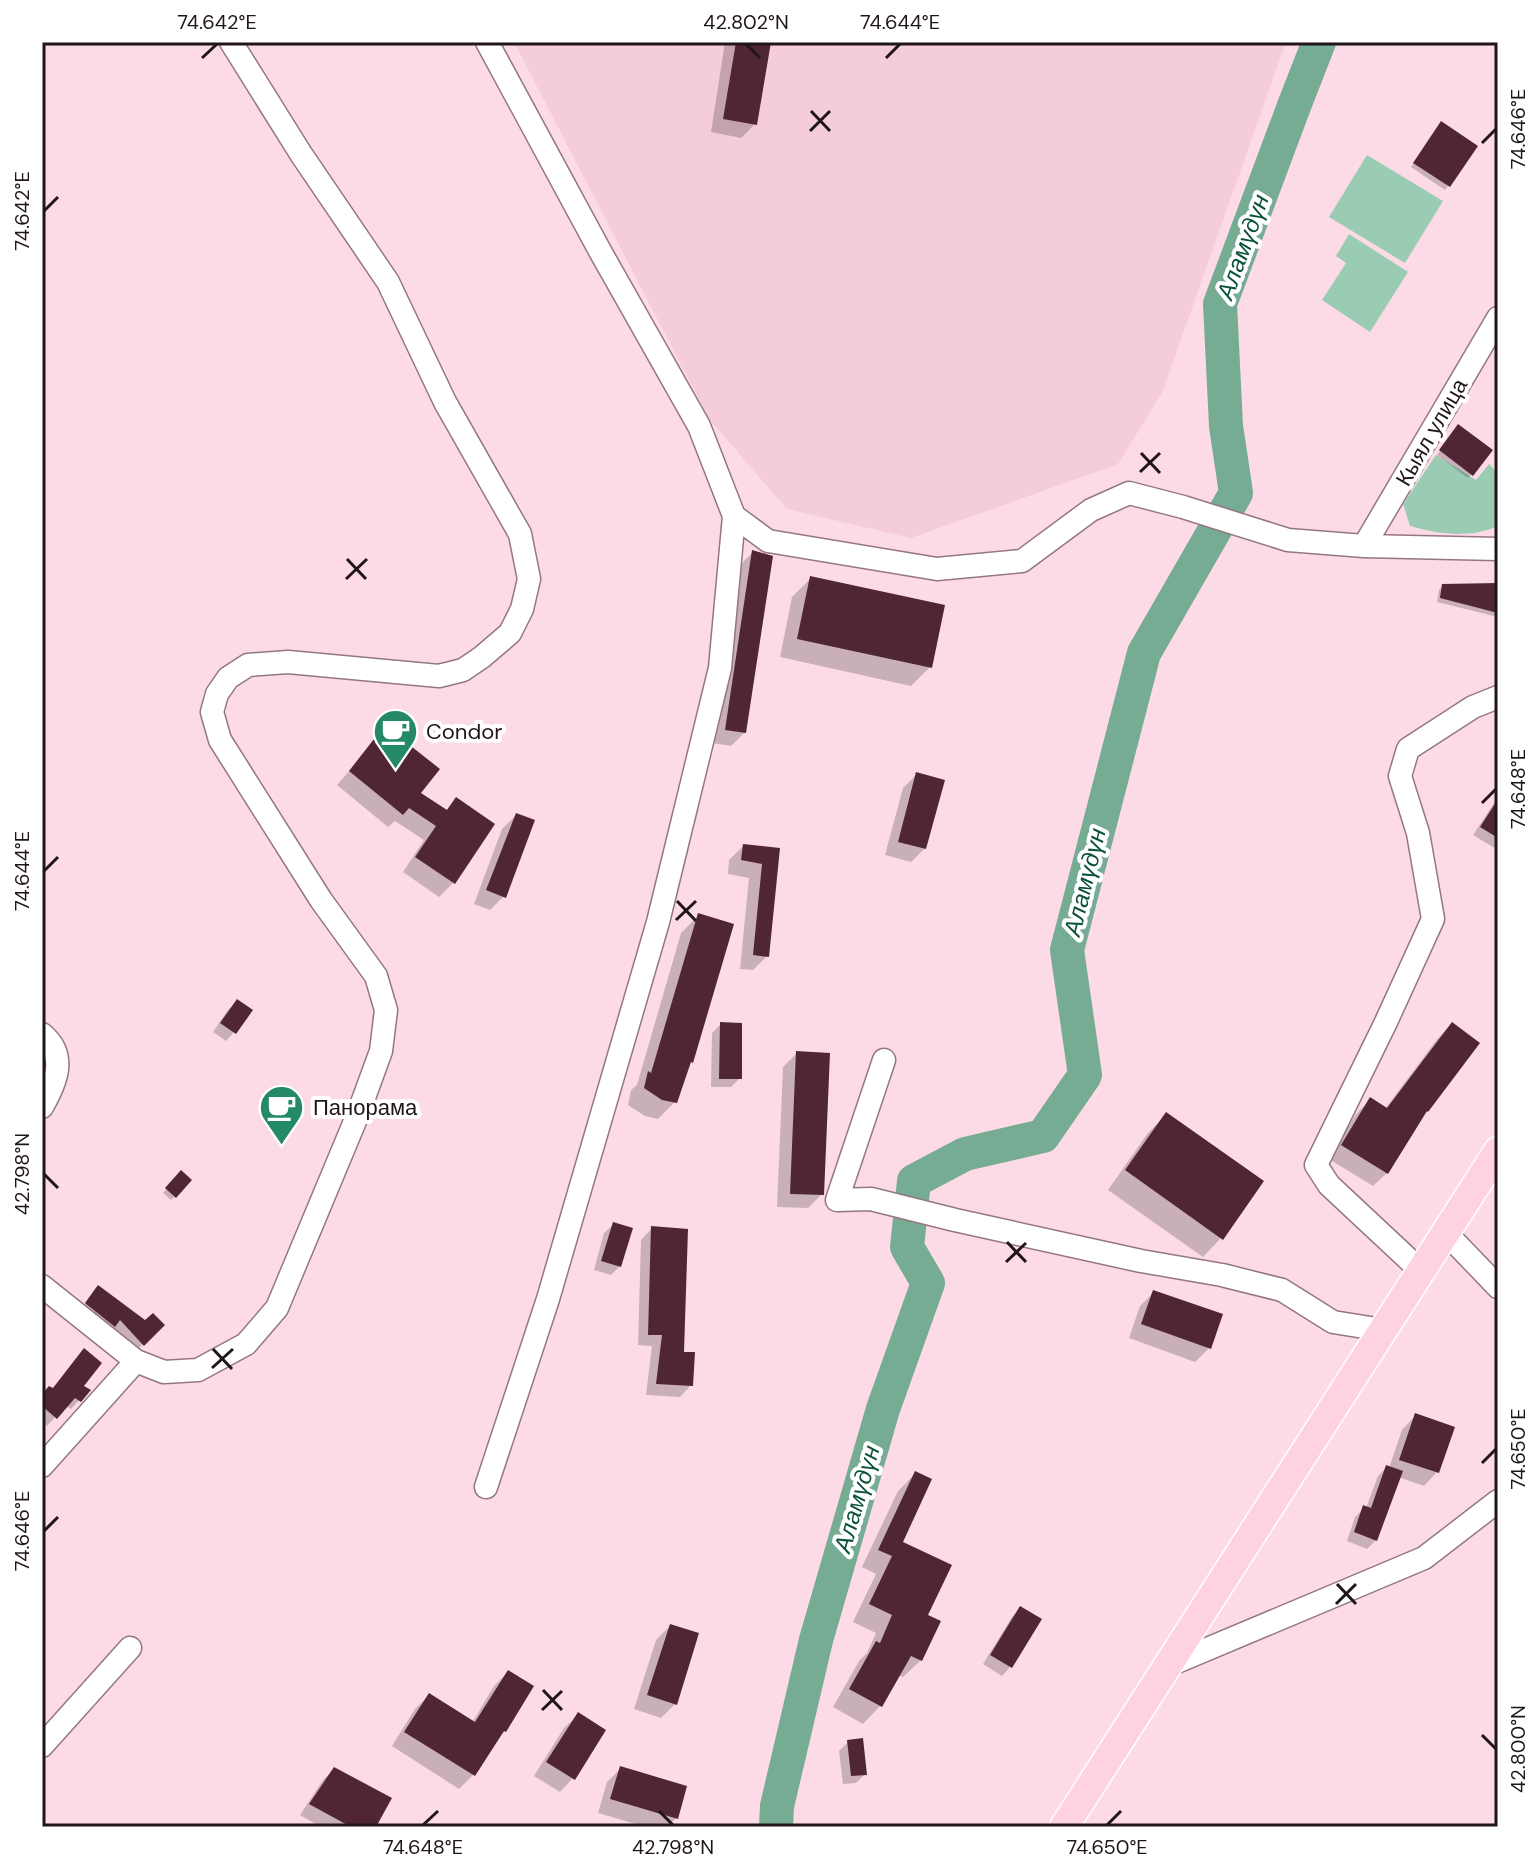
<svg xmlns="http://www.w3.org/2000/svg" width="1540" height="1869" viewBox="0 0 1540 1869" font-family="'DM Sans',sans-serif">
<style>
.built{fill:#f5ccda}
.green{fill:#9accb4}
.shadow{fill:#0003}
.lines{fill:none;stroke-linecap:round;stroke-linejoin:round}
.river{stroke:#76ac93;stroke-width:34}
.building{fill:#502637}
.minor-casing{stroke:#947781;stroke-width:25}
.major-casing{stroke:#fff;stroke-width:31}
.minor{stroke:#fff;stroke-width:22}
.major{stroke:#fed2e2;stroke-width:28}
.ticks{fill:none;stroke:#201519;stroke-width:3}
.labels{text-anchor:middle;stroke-width:8;stroke-linejoin:round;paint-order:stroke}
.street-label{font-size:22px;fill:#201519;stroke:#fff}
.poi-label{font-size:22px;fill:#201519;stroke:#fff;text-anchor:start}
.water-label{font-size:24px;font-style:italic;fill:#0b523a;stroke:#fff}
.neatline{fill:none;stroke:#201519;stroke-width:3}
.ticks-label{font-size:20px;text-anchor:middle;fill:#201519}
</style>
<rect width="100%" height="100%" fill="#fcdbe6"/>
<path class="built" d="M514,42H1286L1162,393L1118,464L911,538L787,509L709,419Z"/>
<path class="green" d="M1367,155L1443,201L1405,263L1329,217Z
M1349,234L1408,272L1370,332L1322,300L1346,263L1336,256Z
M1436,455L1476,480L1489,464L1498,473V526C1468,539 1440,534 1410,526L1403,504Z"/>
<path class="shadow" d="M725,42H769L755,124L741,138L711,132Z
M1438,128L1448,186L1445,190L1411,167Z
M1455,431L1472,474L1468,478L1437,455Z
M753,552L745,732L731,746L712,743L739,566Z
M811,578L930,667L911,686L780,657L792,597Z
M1498,585V617L1437,602L1439,590L1443,586Z
M375,742L418,793L445,811L456,800L492,824L453,883L439,897L403,872L424,840L395,821L388,827L337,785Z
M917,774L925,848L911,862L885,855L903,788Z
M1498,797V850L1473,835Z
M516,815L504,896L490,910L474,904L502,829Z
M743,846L778,850L767,956L753,970L740,969L749,878L728,874L729,860Z
M698,916L688,1065L675,1102L658,1119L645,1116L628,1105L631,1090L637,1085L681,933Z
M237,1002L234,1032L226,1041L213,1032L228,1010Z
M721,1024L740,1078L731,1087H711L712,1033Z
M1452,1024L1387,1173L1373,1186L1329,1159L1356,1114L1370,1100L1385,1109L1438,1038Z
M797,1053L822,1194L808,1208L777,1207L783,1067Z
M1167,1114L1221,1238L1203,1257L1108,1190L1148,1133Z
M181,1173L190,1180L171,1200L163,1193Z
M613,1225L620,1266L611,1275L594,1270L604,1233Z
M652,1228L691,1385L680,1397L646,1395L652,1346L638,1345L641,1240Z
M98,1288L146,1323L162,1325L134,1353L78,1312Z
M1154,1292L1209,1348L1195,1362L1129,1338L1140,1306Z
M82,1386L88,1391L71,1409L66,1406L47,1426L42,1422V1396L52,1390Z
M1415,1416L1437,1472L1424,1486L1398,1477L1376,1540L1367,1549L1347,1541L1355,1517L1364,1508H1366L1378,1476L1387,1467L1389,1468L1402,1430Z
M916,1473L900,1542L925,1616L921,1660L903,1677L898,1675L880,1706L863,1724L833,1707L859,1661L867,1653L876,1633L853,1622L876,1574L862,1567L898,1491Z
M1021,1608L1040,1620L1010,1667L1002,1676L983,1664L1012,1617Z
M670,1626L675,1704L661,1718L634,1709L656,1640Z
M508,1672L505,1731L494,1742L473,1775L459,1789L392,1746L415,1709L429,1695L472,1723L494,1686Z
M578,1715L573,1778L560,1792L534,1776L564,1728Z
M848,1742L865,1774L856,1783L843,1784L839,1751Z
M621,1768L676,1818L667,1827H646L598,1813L607,1782Z
M334,1769L376,1822L383,1827H321L300,1815L323,1780Z"/>
<g class="lines">
<path class="river" d="M776,1827L777,1806L816,1640L883,1409L928,1283L907,1247L914,1181L965,1154L1043,1136L1085,1075L1067,950L1144,653L1236,493L1226,426L1220,304L1294,106L1319,42"/>
</g>
<path class="building" d="M736,42H771L757,125L723,119Z
M1441,121L1478,146L1450,187L1413,163Z
M1458,424L1493,450L1473,476L1439,450Z
M752,550L773,556L746,733L725,730Z
M810,576L945,605L932,668L797,639Z
M1498,583V613L1440,598L1442,584Z
M374,739L391,752L402,739L440,769L421,793L447,810L456,797L495,824L455,884L415,857L436,826L409,808L403,815L349,771Z
M916,772L945,780L926,849L898,842Z
M1498,799V838L1480,827Z
M516,813L535,820L506,898L486,890Z
M743,844L780,848L769,957L753,955L762,864L741,860Z
M698,913L734,924L693,1063L691,1062L677,1103L662,1100L644,1088L648,1071L651,1073Z
M237,999L253,1010L236,1034L220,1023Z
M720,1022L742,1023V1079H719Z
M1452,1022L1480,1043L1428,1112L1427,1111L1388,1174L1341,1145L1370,1097L1387,1108Z
M796,1051L830,1053L824,1195L790,1194Z
M1166,1112L1264,1181L1223,1240L1125,1170Z
M181,1170L192,1180L176,1198L165,1188Z
M613,1222L633,1228L621,1267L601,1261Z
M651,1226L688,1229L684,1352H695L693,1386L656,1384L662,1335H648Z
M98,1285L145,1320L153,1313L165,1325L144,1346L120,1320L115,1327L85,1303Z
M1153,1290L1223,1314L1211,1349L1141,1324Z
M84,1348L102,1363L84,1386L91,1390L81,1402L75,1398L57,1419L42,1406V1394L49,1386L53,1388Z
M1415,1413L1455,1427L1439,1473L1399,1460Z
M1386,1465L1403,1471L1377,1541L1354,1532L1363,1505L1371,1508Z
M915,1471L932,1479L903,1542L952,1565L928,1615L941,1621L922,1661L911,1656L882,1707L849,1689L876,1641L880,1643L892,1615L869,1604L892,1556L878,1550Z
M1020,1606L1042,1619L1012,1668L990,1655Z
M670,1624L699,1633L677,1705L647,1695Z
M508,1670L534,1686L506,1732L504,1731L475,1776L404,1732L429,1693L475,1722Z
M578,1712L606,1730L575,1780L546,1762Z
M863,1738L867,1775L851,1776L847,1740Z
M620,1766L687,1786L678,1819L610,1799Z
M334,1767L392,1798L376,1827H351L309,1804Z"/>
<g class="lines">
<defs>
<path id="minor" d="M487,42L600,251L699,426L734,516L768,541L937,569L1022,561L1091,510L1129,493L1183,507L1288,540L1364,546L1498,549
M1364,546L1498,318
M42,1034C68,1056 56,1082 42,1107
M884,1060L837,1200L871,1199L955,1220L1141,1261L1222,1275L1282,1290L1333,1322L1383,1330
M1446,1233L1498,1287
M1421,1271L1329,1185L1316,1165L1386,1022L1433,919L1418,833L1400,776L1408,749L1473,707L1498,697
M42,1286L136,1361L164,1372L198,1370L246,1344L277,1308L358,1114L381,1051L386,1010L376,976L321,900L220,740L212,712L217,694L228,678L248,665L288,662L439,676L463,670L482,657L510,633L522,609L529,579L520,534L445,402L388,282L301,154L231,42
M42,1466L136,1361
M486,1487L548,1299L658,922L720,668L734,516
M1167,1666L1424,1558L1498,1501
M42,1746L130,1648"/>
<path id="major" d="M1064,1827L1498,1151"/>
</defs>
<use href="#minor" class="minor-casing"/>
<use href="#major" class="major-casing"/>
<use href="#minor" class="minor"/>
<use href="#major" class="major"/>
</g>
<path class="ticks" d="M746,44L760,58M202,58L217,44M886,58L900,44M811,111L830,131M810,131L830,111M1482,143L1496,129M44,211L58,197M1141,453L1160,473M1140,472L1160,453M347,559L366,579M346,579L367,559M1482,803L1496,789M44,871L58,857M677,901L696,921M676,920L696,901M44,1174L58,1188M1007,1242L1026,1262M1006,1262L1026,1243M213,1349L232,1369M212,1368L233,1349M1482,1463L1496,1449M44,1531L58,1517M1337,1584L1356,1604M1336,1604L1356,1584M543,1690L562,1710M542,1710L562,1691M1482,1735L1496,1749M659,1811L673,1825M423,1825L438,1811M1107,1825L1121,1811"/>
<defs>
<symbol id="cafe-pin" viewBox="-11 -11 22 30"><path d="M0 17L-7.5 6A9.5 9.5 0 1 1 7.5 6Z" fill="#238a65" stroke="#fff"/><path d="M-5.5-4.5H6V0H3Q3 3.5 0 3.5H-2.5Q-5.5 3.5-5.5 0ZM3-3.2v2h1.7v-2ZM-6 4.5H4V6H-6Z" fill="#fff"/></symbol>
</defs>
<g fill-rule="evenodd">
<use href="#cafe-pin" x="370" y="706" width="51" height="69"/>
<use href="#cafe-pin" x="256" y="1082" width="51" height="69"/>
</g>
<g class="labels">
<g class="street-label">
<text transform="translate(1431 432) rotate(-60)" y="8">Кыял улица</text>
</g>
<g class="poi-label">
<text x="426" y="739">Condor</text>
<text x="313" y="1115">Панорама</text>
</g>
<g class="water-label">
<text transform="translate(1243 247) rotate(-70)" y="8">Аламүдүн</text>
<text transform="translate(1085 882) rotate(-76)" y="8">Аламүдүн</text>
<text transform="translate(857 1499) rotate(-74)" y="8">Аламүдүн</text>
</g>
</g>
<rect width="1540" height="1869" fill="none" stroke="#ffffff" stroke-width="88"/>
<rect x="44" y="44" width="1452" height="1781" class="neatline"/>
<g class="ticks-label">
<text x="217" y="29">74.642°E</text>
<text x="746" y="29">42.802°N</text>
<text x="900" y="29">74.644°E</text>
<text transform="translate(1518 129) rotate(-90)" y="7">74.646°E</text>
<text transform="translate(22 211) rotate(-90)" y="7">74.642°E</text>
<text transform="translate(1518 789) rotate(-90)" y="7">74.648°E</text>
<text transform="translate(22 871) rotate(-90)" y="7">74.644°E</text>
<text transform="translate(22 1174) rotate(-90)" y="7">42.798°N</text>
<text transform="translate(1518 1449) rotate(-90)" y="7">74.650°E</text>
<text transform="translate(22 1531) rotate(-90)" y="7">74.646°E</text>
<text transform="translate(1518 1749) rotate(-90)" y="7">42.800°N</text>
<text x="423" y="1854">74.648°E</text>
<text x="673" y="1854">42.798°N</text>
<text x="1107" y="1854">74.650°E</text>
</g>
</svg>
